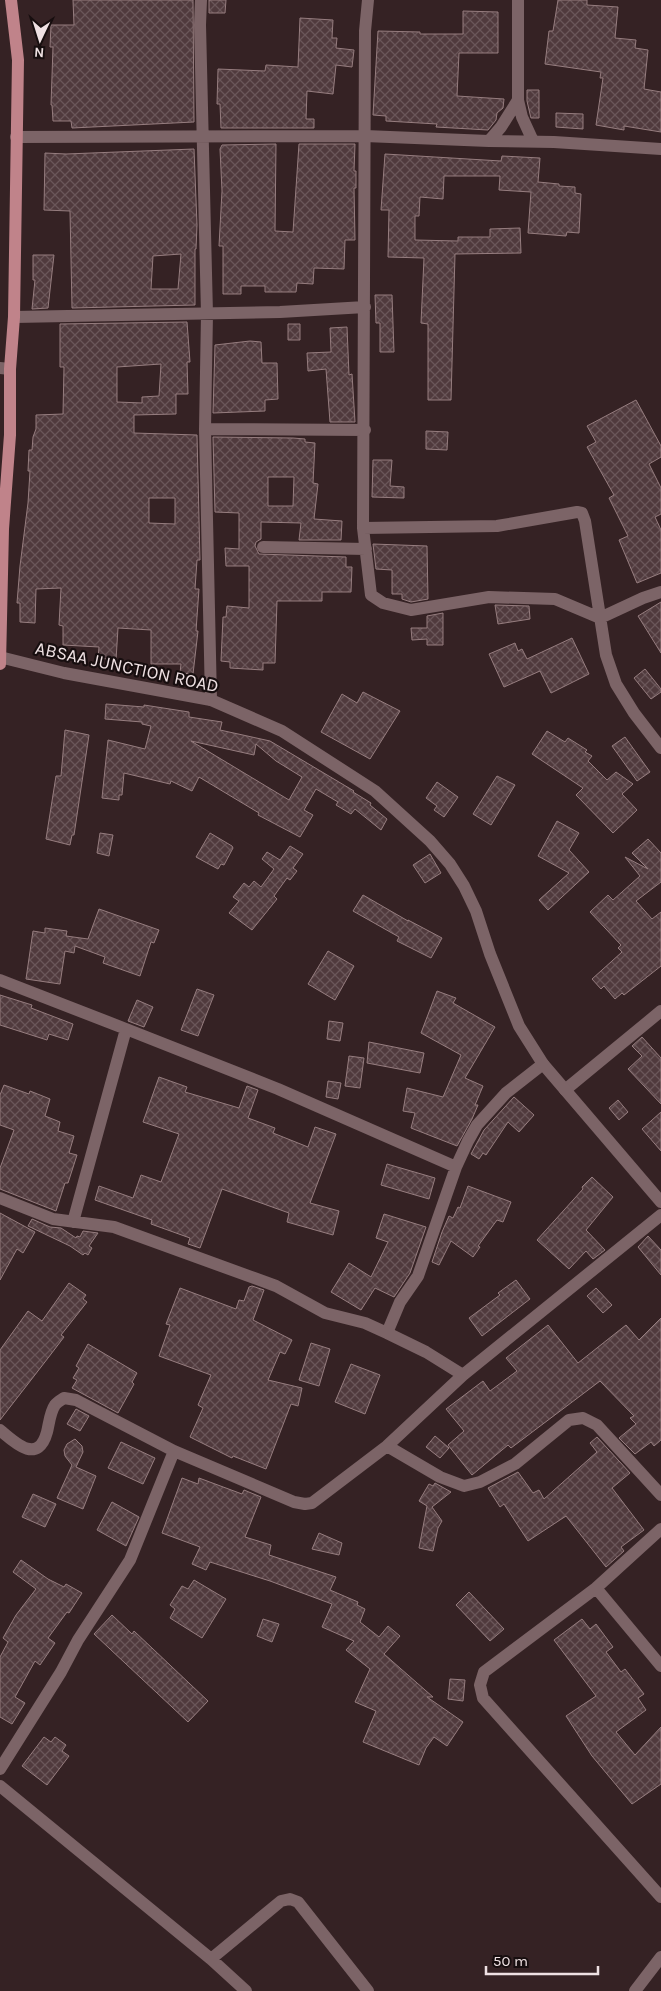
<svg xmlns="http://www.w3.org/2000/svg" width="661" height="1991" viewBox="0 0 661 1991" font-family="Karla,sans-serif">
<style>
.building{fill:url(#building-cross-hatch);stroke:#967d7f;fill-rule:evenodd}
.lines{fill:none;stroke-linecap:round;stroke-linejoin:round}
.minor{stroke:#7c6467;stroke-width:12}
.tertiary{stroke:#7c6467;stroke-width:12}
.primary{stroke:#c0838a;stroke-width:12}
.labels{text-anchor:middle;stroke-width:4.5;stroke-linejoin:round;paint-order:stroke}
.street-label{font-size:18px;fill:#efe1e3;stroke:#170e0f}
</style>
<defs>
<pattern id="building-cross-hatch" width="8" height="8" patternUnits="userSpaceOnUse" patternTransform="scale(1.25)"><rect width="8" height="8" fill="#503a3d"/><path d="M0 0l8 8M0 8l8-8" fill="none" stroke="#6a5659"/></pattern>
</defs>
<rect width="100%" height="100%" fill="#352224"/>
<path class="building" d="M73,0H193L194,122L72,128L71,121H53L52,105H51L53,47H50L51,25H74Z
M209,0H226L225,13H209Z
M558,0H587V5L618,7L615,38L636,40L635,48L648,50L644,89L661,92V132L624,126V130L596,125L603,78H600L601,72L545,64L549,31H553Z
M463,11L498,12V53H459L457,96L504,99L503,108L497,113L496,120L488,130L436,127L437,124L386,121V116L373,115L378,31L420,32V34H463Z
M300,18L333,20L332,38H337L336,48L354,50L352,67L336,65L333,94L307,91L306,119H314V128H221L220,104H217L218,69L265,71L266,65L298,67Z
M527,90H539V118H531L530,114L527,101Z
M556,113L583,114V129L556,127Z
M276,144L275,231L293,232L299,144H355L354,171H356V188H354L355,240H345L344,269L314,268L313,284L297,283L296,292H265V286H241V294H223V246H219L222,191L220,149L222,145Z
M194,149L197,225L196,249H195V305L72,308L70,211L44,210L45,153L66,154ZM181,254L178,289H151L153,256Z
M385,154L501,161L502,156L540,158L538,182L559,184V186L575,187V193L581,194L579,233L567,232L566,236L528,233L531,192L499,190L500,176H444L443,199L420,197L419,216H415V240L458,241V237H490V229L520,228L521,253L455,254L451,400H428V324L421,323L424,258L388,257L389,210H381Z
M33,255H54L48,308L32,309L35,280H33Z
M375,295H392L394,352H380V323H376Z
M187,322L190,362H187L188,394H176V414L134,415V433L197,435L200,560H197L195,589H199L196,631H198L193,674L180,673L181,664H151V630L118,628L116,660L98,658L99,647L63,645V626L59,625L61,588L36,589L35,623L20,622V603H17L20,566L28,503L30,471H28L29,450H32L33,437L36,429V415L63,414L64,367H60V324ZM161,364L159,396L142,397V403L117,402V367ZM149,498H175V524L149,523Z
M288,324H300V340H288Z
M347,327L349,375L352,374L355,422H330L326,369L308,371L307,353L331,352L330,328Z
M250,341L261,342L262,363H277L278,399L265,400V411L213,413L215,345Z
M636,400L661,446V457L649,464L661,488V514L655,517L661,530V573L637,583L619,540L628,536L609,498L614,495L587,447L596,442L587,426Z
M426,431L448,432L447,450L426,449Z
M213,437L293,438L305,439V442L315,443L313,483L318,484L314,519L342,521L341,540H299L301,523L261,522V539L256,542L255,546L259,554L346,557V567H352L351,592H322V601H277L275,663H263V670L230,668V662L221,661L223,617H226L227,606L249,608V566H226L225,548L239,549V513L215,512ZM268,477H294L293,506H268Z
M373,460H392L390,486L404,487V498L372,497Z
M373,544L427,546L428,599L411,602L402,599V594H392V570L376,569Z
M661,602V653L638,616Z
M495,605L529,606L530,619L498,624Z
M443,613V645H427V639L412,640L411,628H427V616Z
M572,638L589,674L551,693L540,671L504,687L489,654L515,643L518,651L522,649L527,659Z
M645,669L661,689V692L651,699L634,678Z
M363,692L400,711L370,759L321,732L342,694L357,703Z
M106,704L144,707V705L189,712V717L222,722L220,730L270,741L354,791L353,792L371,803L370,805L387,819L381,830L355,809L351,814L336,805L338,802L316,789L304,810L313,815L300,837L258,815L259,813L199,777L192,791L171,781L170,784L124,773L122,795H119V800L102,798L108,740L145,749L151,726L142,724V722L105,719ZM191,741L254,755L256,744L276,761L302,777L289,800Z
M65,730L89,735L74,835H72L70,845L46,839L56,776H61Z
M547,731L565,742L568,738L587,750L585,752L592,756L588,761L607,780L616,772L633,784L622,794L637,810L613,833L576,795L583,788L532,754Z
M625,737L650,772L637,781L612,746Z
M497,776L515,785L491,825L473,814Z
M437,782L458,797L444,817L434,810L437,806L426,798Z
M557,821L579,833L569,850L589,872L548,910L539,900L569,873L538,856Z
M100,833L113,835L109,856L97,853Z
M210,833L232,846L233,848L224,865L221,864L218,869L196,857Z
M648,839L661,853V882L636,901L652,919L661,912V966L624,995L622,993L615,999L604,986L601,989L592,979L622,952L618,948L621,945L590,912L608,895L613,900L640,876L625,857L648,869L632,853Z
M290,846L303,854L293,868L297,871L290,880L287,878L274,896L277,899L252,930L229,913L239,901L233,897L244,883L249,887L254,881L261,887L274,869L262,859L267,852L280,860Z
M430,854L441,873L425,883L413,865Z
M363,895L408,921V920L442,938L431,958L397,941L399,937L353,911Z
M99,909L159,930L154,943L151,942L140,976L103,963L105,957L75,946L74,953L65,951L60,984L26,979L33,931L45,933V928L67,931L66,936L88,939Z
M328,951L354,966L335,1000L308,984Z
M197,989L214,995L198,1036L181,1030Z
M437,991L456,998L453,1003L495,1027L465,1078L483,1086L475,1105H478L472,1119L457,1146L411,1128L415,1113L403,1111L407,1088L443,1097L461,1055L421,1033Z
M0,995L32,1005L31,1008L73,1024L68,1040L49,1034L47,1040L0,1025Z
M137,1000L153,1007L144,1027L128,1021Z
M329,1021L343,1023L340,1041L327,1039Z
M642,1037L661,1058V1104L628,1069L642,1056L632,1046Z
M369,1042L424,1053L420,1073L367,1063Z
M349,1056L364,1058L360,1088L345,1086Z
M159,1077L187,1087L185,1092L239,1108L247,1086L258,1090L248,1118L275,1128L273,1133L308,1147L315,1127L336,1134L310,1203L339,1211L333,1235L287,1222L289,1213L222,1189L200,1248L188,1244L190,1238L151,1224L152,1220L95,1200L99,1186L133,1198L141,1175L161,1182L179,1134L143,1122Z
M328,1081L341,1083L338,1099L326,1097Z
M4,1085L29,1094L30,1091L50,1099L45,1116L60,1122L58,1131L74,1136L69,1153L77,1155L68,1183H65L56,1211L0,1189V1168L14,1130L0,1125V1095Z
M514,1097L534,1115L519,1132L508,1122L486,1155L483,1153L479,1159L471,1154L484,1130Z
M618,1100L628,1112L619,1120L609,1108Z
M661,1112V1151L642,1129Z
M387,1164L435,1178L429,1199L381,1185Z
M592,1177L613,1197L586,1230L605,1250L593,1259L586,1251L569,1269L537,1240L583,1189L582,1187Z
M468,1186L511,1202L503,1222L497,1220L478,1246L480,1247L473,1257L451,1241L439,1265L432,1262L442,1232L449,1216L453,1218L458,1207L460,1208Z
M0,1213L35,1232L23,1253L17,1249L0,1280Z
M384,1214L426,1227L410,1273L394,1297L375,1288L361,1310L331,1292L349,1263L371,1277L388,1242L376,1238Z
M32,1219L50,1227L61,1228L76,1238L77,1236L80,1237L83,1231L98,1233L89,1246L92,1248L88,1255L85,1253L83,1255L70,1246L28,1226Z
M648,1236L661,1250V1275L638,1247Z
M516,1280L530,1299L482,1336L469,1318L500,1295L498,1293Z
M69,1283L86,1295L83,1299L87,1302L61,1335L64,1337L48,1358L0,1420V1350L28,1311L42,1321Z
M252,1286L264,1290L253,1320L292,1340L285,1354L280,1352L268,1380L302,1388L298,1406L291,1404L266,1469L233,1456L232,1458L190,1437L203,1408L198,1405L211,1375L159,1356L170,1325L166,1324L180,1288L236,1309L239,1300L244,1301L249,1287Z
M596,1288L612,1305L603,1313L587,1296Z
M661,1318V1440L654,1446L651,1442L635,1454L619,1438L636,1424L630,1418L634,1416L600,1381L511,1448L508,1445L472,1475L448,1445L464,1431L446,1409L483,1381L490,1391L517,1371L506,1358L548,1325L578,1363L626,1325L639,1340Z
M311,1343L330,1349L319,1386L299,1380Z
M88,1344L137,1373L132,1382L134,1384L118,1413L72,1388L77,1380L73,1378L79,1368L76,1366Z
M351,1364L380,1375L365,1414L335,1402Z
M76,1409L89,1416L80,1431L67,1424Z
M435,1436L449,1448L440,1458L426,1447Z
M597,1437L630,1473L612,1488L644,1530L621,1547L624,1551L606,1567L566,1516L528,1541L504,1504L500,1507L488,1488L518,1472L533,1493L539,1490L544,1499L597,1452L590,1443Z
M75,1439L82,1446L83,1452L76,1467L96,1476L83,1509L57,1498L72,1465L65,1456L64,1450L67,1444Z
M121,1442L155,1458L143,1484L108,1468Z
M182,1478L198,1484L199,1478L242,1494L244,1490L261,1497L245,1537L271,1545L269,1555L336,1577L330,1590L358,1602L357,1605L365,1609L360,1622L379,1637L388,1626L400,1636L384,1654L433,1697H427L463,1722L447,1746L434,1737L426,1748L419,1765L363,1742L376,1711L355,1702L370,1669L346,1650L354,1641L322,1627L332,1604L270,1581L210,1562L206,1570L192,1564L200,1547L162,1533Z
M435,1483L451,1492L432,1507L442,1521L438,1528L433,1551L419,1548L427,1506L419,1501L429,1484L433,1486Z
M33,1494L56,1504L45,1527L22,1517Z
M112,1502L139,1517L126,1546L97,1530Z
M319,1533L342,1543L339,1555L312,1549Z
M21,1560L48,1579L64,1587L66,1584L82,1593L69,1613L67,1612L48,1638L55,1643L40,1665L35,1661L15,1697L25,1703L12,1724L0,1717V1657L8,1642L3,1638L16,1615L36,1589L13,1572Z
M194,1580L226,1599L202,1638L170,1618L175,1609L170,1605L182,1586L188,1589Z
M469,1592L504,1629L490,1641L456,1605Z
M112,1615L132,1634L134,1631L208,1701L188,1722L94,1634Z
M263,1619L279,1624L272,1642L257,1636Z
M582,1619L590,1629L596,1624L613,1647L606,1652L621,1672L625,1669L644,1694L638,1698L646,1710L616,1732L635,1755L661,1727V1784L632,1804L592,1756L566,1716L596,1696L554,1640Z
M450,1679L465,1680L463,1701L448,1699Z
M44,1737L51,1742L55,1737L66,1745L62,1751L69,1756L47,1785L22,1766Z"/>
<g class="lines">
<path class="minor" d="M201,0L200,25L207,314L205,429L211,700
M368,0L365,31L363,528L371,595L383,603L411,610L489,597L555,599L600,618
M518,0V100L522,117L533,141
M16,137L365,136L489,141L554,142L661,149
M489,141L501,127L518,100
M14,317L280,312L365,307
M0,368L10,369
M205,429L365,430
M363,528L497,526L577,512L582,513L585,521L606,655L616,684L634,713L661,748
M263,547L366,549
M600,618L643,598L661,592
M0,980L126,1029L73,1222
M126,1029L278,1089L456,1167
M565,1090L661,1011
M0,1198L53,1219L114,1227L276,1286L325,1313L365,1323L387,1333
M463,1375L426,1352L387,1333L400,1302L418,1276L456,1167L468,1141L477,1125L506,1093L543,1064
M0,1430C15,1443 38,1465 47,1432C49,1424 50,1412 55,1405C57,1402 61,1400 64,1398L76,1400L174,1451L294,1502L305,1504L312,1503L387,1446L463,1375L661,1215
M387,1446L440,1477L464,1486L480,1482L515,1464L569,1420L583,1418L597,1425L661,1495
M661,1529L596,1588L484,1672L480,1685L483,1698L661,1897
M596,1588L661,1666
M0,1769L61,1672L78,1640L130,1560L174,1451
M0,1786L211,1959L246,1991
M211,1959L281,1901L290,1899L298,1902L368,1991
M635,1991L661,1957"/>
<path class="tertiary" d="M0,657L64,673L211,700L282,731L375,791L430,841L450,864L464,886L476,911L490,954L519,1026L543,1064L661,1202"/>
<path class="primary" d="M0,664L3,529L10,435V369L14,317L18,60L11,0"/>
</g>
<g class="labels">
<g class="street-label">
<text transform="translate(127 667) rotate(12)" y="6">ABSAA JUNCTION ROAD</text>
</g>
</g>
<g transform="translate(40 40) rotate(184)" stroke="#170e0f" stroke-width="4" paint-order="stroke">
<path d="M0-4L9 19L0 12L-9 19Z" fill="#efe1e3"/>
<text y="-8" font-size="14" font-weight="bold" text-anchor="middle" fill="#efe1e3">N</text>
</g>
<path d="M486 1966v8h112v-8" fill="none" stroke="#efe1e3" stroke-width="2.5"/>
<text x="493" y="1966" font-size="15" fill="#efe1e3" stroke="#170e0f" stroke-width="4" paint-order="stroke">50 m</text>
</svg>
